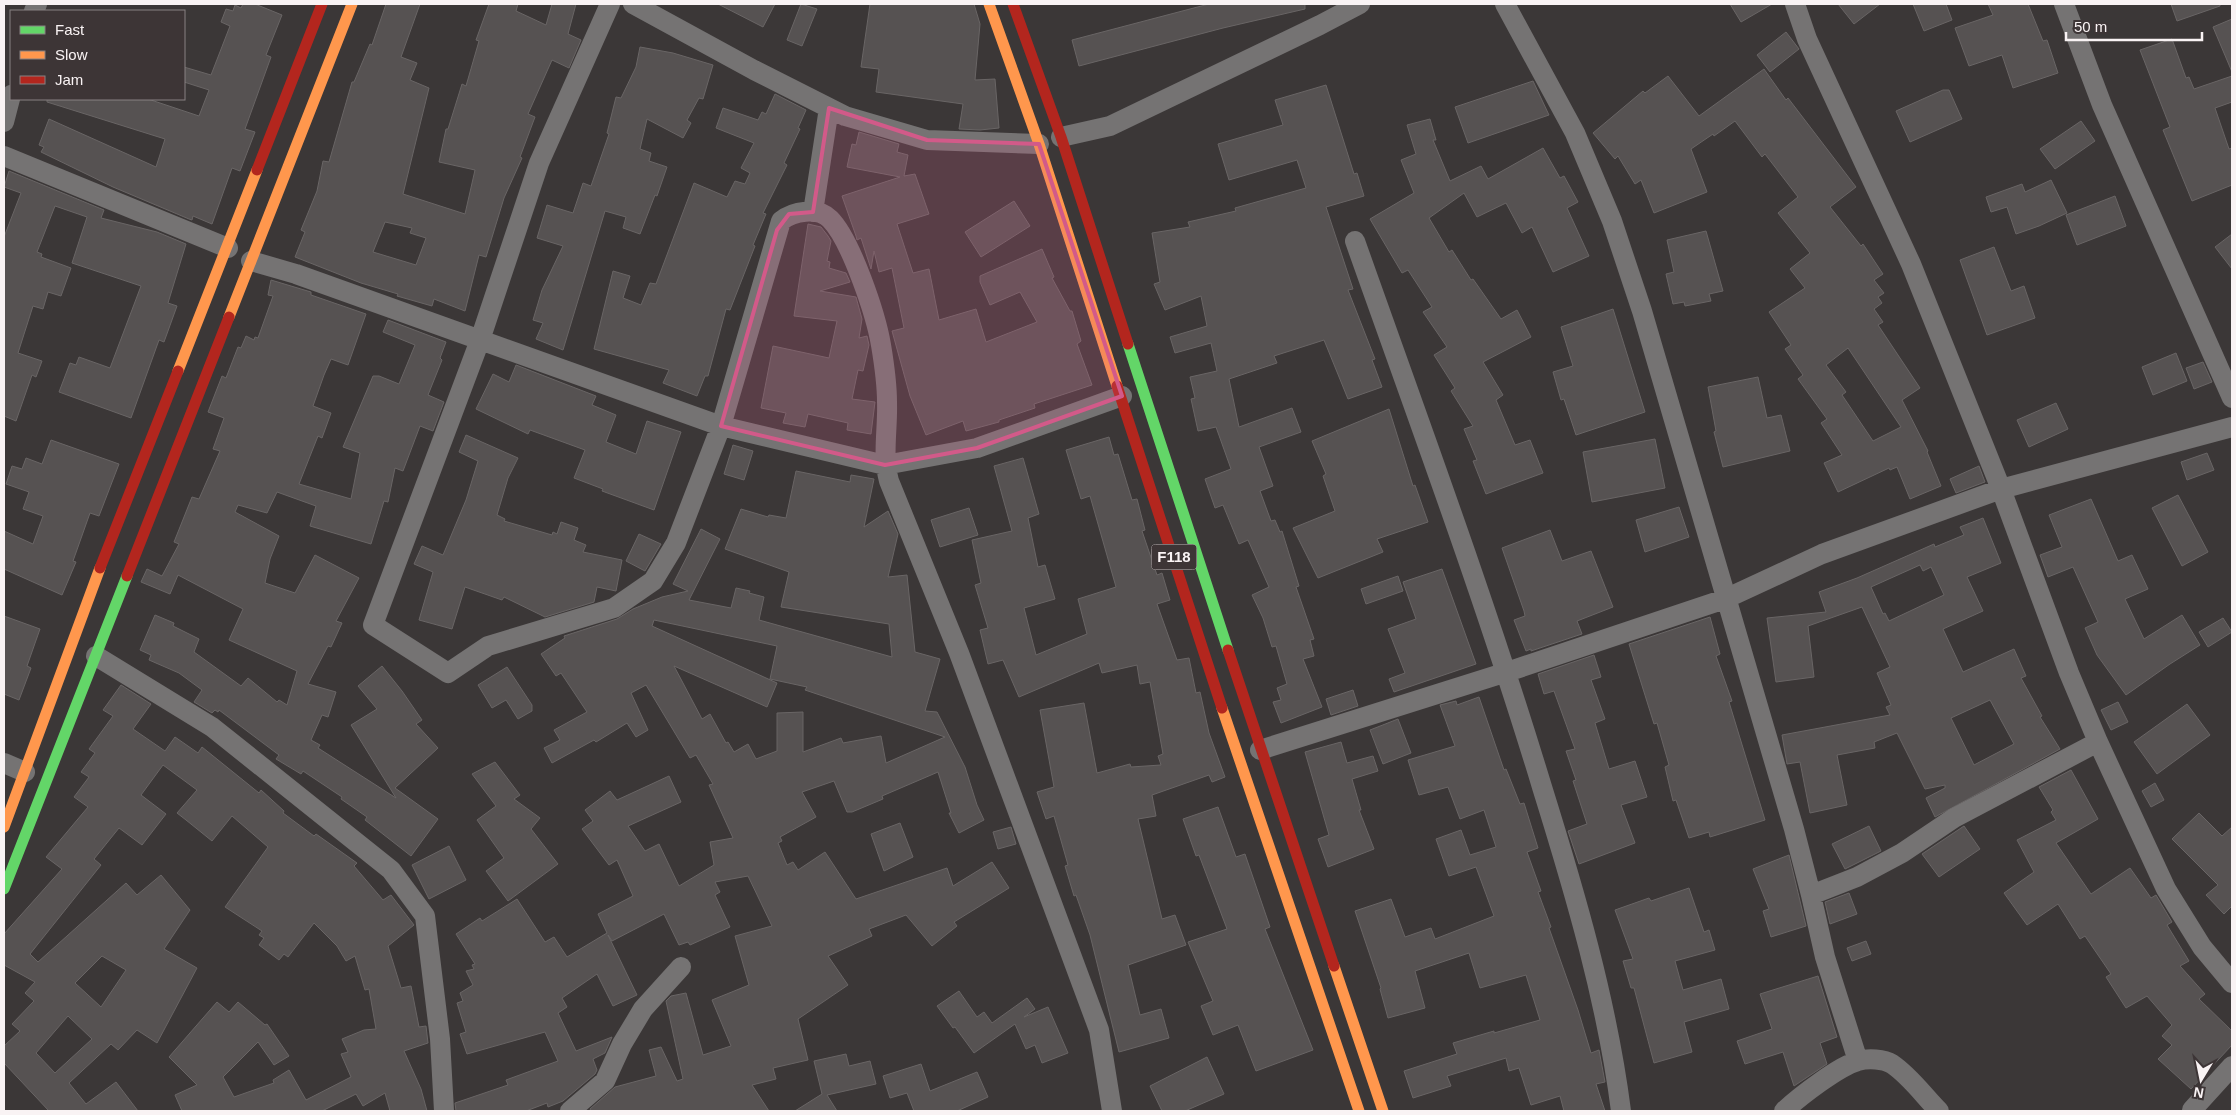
<svg xmlns="http://www.w3.org/2000/svg" width="2236" height="1115" viewBox="0 0 2236 1115" font-family="Helvetica,sans-serif">
<style>
.building{fill:#565252;stroke:#696565;fill-rule:evenodd}
.lines{fill:none;stroke-linecap:round;stroke-linejoin:round}
.street{stroke:#757373;stroke-width:20}
.fast{stroke:#63d668;stroke-width:11}
.slow{stroke:#ff974d;stroke-width:11}
.jam{stroke:#b3261e;stroke-width:11}
.marked{fill:#d25a89;fill-opacity:0.2;stroke:#d25a89;stroke-width:4;stroke-linejoin:round}
.labels{text-anchor:middle;stroke-width:5;stroke-linejoin:round;paint-order:stroke}
.shield{fill:#3d3536;stroke:#c1babb;stroke-width:1}
.shield-label{font-size:15px;font-weight:bold;fill:#f9f3f4}
</style>
<rect width="100%" height="100%" fill="#3b3737"/>
<path class="building" d="M243,4H255L282,15L266,55L271,57L245,129L255,132L240,171L232,168L212,224L193,216L192,220L189,219L113,187L41,152L44,147L39,145L49,119L156,167L165,139L47,102V99H148L199,116L209,90L184,82V67L211,75L230,26L221,22L226,9L233,11L235,5L241,8Z
M386,4H420L401,57L417,63L410,80L429,88L403,194L465,214L475,170L439,162L446,129H448L462,84L466,86L479,41L476,40L489,4H518L516,11L546,25L552,4H576L568,34L581,40L569,68L552,60L528,114L535,117L520,157L522,158L504,198L486,257L479,255L465,311L434,299L432,306L397,296L398,294L361,283L295,257L305,232L301,230L317,191L323,161L329,162L352,82H354L370,44L372,45ZM385,222L412,228L410,233L426,238L416,265L373,252Z
M718,4H775L763,27Z
M801,4L817,9L802,46L787,40Z
M870,4H974L980,24L975,80L995,79L999,128L980,130L959,129L963,104L876,92L879,69L861,67Z
M1209,4H1305V9L1223,28L1079,66L1072,40Z
M1730,4H1772L1741,22Z
M1838,4H1880L1854,24Z
M1913,4H1946L1952,20L1924,31Z
M1988,4H2028L2043,41L2047,40L2058,73L2013,88L2002,55L1969,66L1955,28L1993,15Z
M2171,4H2220V6L2177,21Z
M2232,19V72L2213,27Z
M1786,32L1799,49L1770,72L1757,55Z
M2172,39L2186,78L2189,77L2194,89L2232,76V102L2215,108L2229,149L2232,148V185L2192,201L2163,130L2170,127L2140,50Z
M640,47L673,53L713,65L703,99L699,98L687,120L691,123L683,138L647,119L640,149L651,153L649,161L667,167L657,196L655,195L640,234L623,228L626,217L605,211L563,350L536,339L543,323L533,320L542,290L563,246L537,238L547,205L573,213L583,183L591,186L609,134L607,133L616,97L621,98L636,67Z
M1764,69L1786,100L1788,98L1856,187L1830,207L1861,246L1863,244L1883,274L1874,280L1884,293L1878,297L1882,303L1874,309L1883,322L1878,325L1920,388L1902,400L1928,451L1927,452L1941,486L1910,499L1897,467L1890,470L1889,468L1838,492L1824,463L1842,455L1821,423L1827,419L1798,379L1803,375L1785,349L1791,345L1769,312L1805,288L1790,269L1810,253L1778,213L1798,197L1765,154L1762,157L1735,121L1714,136L1713,134L1691,149L1707,192L1654,213L1641,180L1635,184L1618,156L1615,159L1593,133L1643,91L1645,93L1668,76L1699,116ZM1848,348L1901,427L1873,441L1842,395L1846,392L1826,365Z
M1533,81L1549,115L1468,143L1455,107Z
M1326,85L1354,174L1357,173L1364,196L1326,207L1353,289L1348,290L1375,359L1372,360L1382,387L1348,399L1324,340L1274,356L1277,363L1229,379L1239,427L1292,408L1301,432L1259,447L1273,486L1260,491L1271,521L1275,520L1280,532L1282,531L1299,586L1296,587L1314,639L1310,640L1314,656L1303,659L1322,707L1281,723L1273,702L1281,700L1277,688L1287,684L1276,646L1272,647L1263,618L1252,595L1269,587L1248,540L1239,544L1223,505L1215,508L1205,479L1231,469L1216,427L1198,431L1191,399L1195,398L1190,377L1217,371L1211,343L1175,353L1170,337L1207,326L1201,296L1165,310L1154,284L1160,282L1152,233L1190,227L1188,222L1236,211L1235,208L1306,188L1297,160L1229,180L1218,144L1283,125L1275,100Z
M1943,90H1949L1962,119L1910,142L1896,111Z
M775,94L806,110L798,128L800,129L784,163L787,165L763,213L766,214L753,245L755,246L730,310L726,309L708,376H705L697,396L663,383L669,370L594,349L613,271L630,276L623,298L641,305L650,283L656,284L694,183L727,197L735,181L745,184L750,173L741,168L754,143L716,128L723,108L758,120L762,112L766,114Z
M1430,119L1436,140H1433L1450,181L1481,166L1488,179L1543,148L1560,178L1564,176L1578,202L1567,208L1589,256L1553,272L1532,227L1522,233L1506,203L1477,217L1464,193L1429,218L1449,252L1452,250L1471,280L1473,279L1501,319L1517,310L1531,337L1483,362L1503,395L1496,400L1515,445L1530,440L1543,473L1486,494L1473,461L1477,460L1464,429L1473,426L1451,391L1455,388L1434,355L1447,347L1423,312L1432,307L1408,270L1402,273L1370,219L1414,193L1401,160L1416,154L1407,125Z
M2081,121L2095,141L2055,169L2040,149Z
M859,132L899,144L897,152L908,155L904,176L915,174L929,214L897,224L913,273L929,269L939,320L976,309L986,342L1037,322L1020,292L990,305L980,282V276L1042,249L1054,277L1052,278L1070,311H1072L1081,341L1077,344L1092,385L1034,404L1035,408L999,420V422L966,431L963,421L926,435L910,396L892,331L904,328L892,268L879,272L874,251L871,269L861,238L857,240L856,236L842,196L900,177L847,167L852,144L856,145Z
M9,171L104,210L101,218L157,232L186,244L168,303L177,306L164,342L159,340L131,418L59,392L70,363L76,365L79,357L110,368L141,286L72,263L87,217L55,206L37,252L42,254L41,257L71,268L61,296L48,292L43,309L33,306L18,353L42,361L36,377L32,375L16,421L4,416V237L21,193L4,187Z
M2051,180L2067,213L2039,226L2016,234L2007,207L1991,212L1986,197L2022,184L2025,192Z
M2115,196L2126,226L2077,245L2066,215Z
M1014,201L1030,226L981,257L965,232Z
M808,224L821,227L828,236L831,241L827,261L830,262L829,268L846,273L850,282L820,291L856,297L862,319L859,338L867,336L869,345L863,371L858,370L852,399L875,402L871,434L847,430L848,423L808,414L805,427L783,423L786,413L761,408L773,346L829,358L837,321L794,316Z
M1706,231L1723,291L1709,294L1711,301L1685,306L1684,302L1673,304L1666,274L1674,272L1667,240Z
M2232,234V269L2215,247Z
M1994,247L2011,291L2024,286L2035,318L1987,335L1960,260Z
M271,280L311,292V295L366,314L348,365L331,359L324,375L313,406L331,413L322,438L318,436L299,484L351,499L360,453L343,447L373,376H379L399,384L415,345L383,332L388,320L446,342L440,358L442,360L428,395L444,402L433,431L420,426L403,471L395,468L388,502L384,501L371,544L310,526L316,506L277,492L267,513L238,505L235,512L279,536L270,559L265,583L295,593L315,555L359,578L336,621L342,623L331,647L328,646L308,684L336,692L328,717L322,715L311,740L320,745L318,748L396,798L351,725L377,709L358,686L382,666L402,691L422,720L416,724L438,748L395,788L438,819L411,856L365,820L367,817L341,799L342,797L303,771L301,774L276,759L279,755L219,710L218,712L215,710L212,713L194,702L202,690L179,673L149,660L151,655L140,650L155,615L174,623L173,626L199,639L194,652L241,686L248,678L277,702L279,700L287,705L297,671L229,640L243,609L178,575L170,594L141,582L147,569L162,576L179,544L174,542L192,497L199,499L220,451L213,449L224,418L208,412L222,376L226,378L238,347L241,348L246,336L254,340L255,337L258,338L273,296L268,295Z
M1613,309L1645,412L1576,435L1564,399L1561,400L1553,372L1573,366L1561,327Z
M2176,353L2187,381L2153,395L2142,367Z
M2203,362L2212,382L2194,389L2186,368Z
M516,365L596,396L592,405L616,415L606,442L636,454L647,421L681,432L654,510L602,491L603,489L574,478L585,450L530,430L528,434L476,409L493,374L509,382Z
M1758,377L1767,418L1781,415L1790,451L1723,467L1714,432L1716,431L1708,387Z
M2056,403L2068,429L2029,447L2017,420Z
M1389,409L1413,486L1415,485L1428,522L1377,539L1383,552L1318,578L1293,528L1335,511L1323,476L1326,474L1312,441Z
M466,435L518,458L508,478L497,515L505,519L504,521L552,535L553,532L557,534L561,522L578,528L574,540L586,545L583,552L622,560L616,591L597,587L594,602L545,617L504,597L502,600L465,587L452,629L419,620L433,572L414,564L422,546L443,555L448,543L466,500L478,461L459,452Z
M1109,437L1114,455L1118,454L1132,500L1137,499L1145,530L1142,531L1157,575L1162,573L1170,600L1157,604L1177,660L1189,658L1196,693L1200,692L1209,733L1225,777L1212,782L1209,775L1152,795L1156,816L1138,819L1162,919L1175,915L1186,945L1128,965L1140,1015L1161,1009L1169,1038L1119,1052L1090,935L1076,895L1074,896L1065,866L1068,865L1054,816L1046,819L1037,792L1054,787L1040,710L1084,703L1097,773L1130,764L1131,767L1161,765L1158,756L1163,754L1150,682L1140,684L1137,665L1102,673L1099,663L1019,697L1003,660L988,664L980,630L988,628L975,585L981,583L972,540L1012,531L994,466L1023,458L1039,514L1028,518L1038,567L1045,565L1055,599L1024,608L1036,655L1087,634L1078,599L1116,587L1090,496L1081,499L1066,450Z
M1655,439L1665,488L1592,502L1583,452Z
M51,440L119,464L99,516L90,513L73,561L76,562L62,595L4,569V531L33,544L43,516L23,509L29,492L6,484L12,466L22,469L26,458L42,464Z
M733,445L753,451L744,480L724,474Z
M2207,453L2214,470L2187,480L2181,462Z
M1979,466L1985,482L1956,493L1950,479Z
M796,471L850,482L851,475L874,479L864,527L888,511L898,534L888,577L907,575L915,652L940,659L925,711L937,712L965,767L977,805L984,820L959,833L949,813H951L938,772L882,796L883,799L852,812H847L834,781L802,792L816,817L780,837L782,841L778,843L787,865L793,862L798,870L825,852L856,899L947,868L953,886L992,862L1009,888L954,922L957,926L932,946L906,915L869,929L872,936L828,956L848,985L798,1019L808,1060L773,1068L776,1079L752,1085L769,1111H591L590,1109L615,1087L656,1076L649,1050L661,1047L677,1081L683,1079L666,1001L671,996L686,993L703,1055L731,1046L712,1000L749,985L735,936L772,926L748,876L715,882L720,892L715,895L730,927L690,945L688,942L679,945L664,914L612,941L608,935L637,995L613,1006L597,974L562,998L567,1007L558,1013L576,1051L612,1037L605,1053L593,1059L597,1070L595,1074L563,1101L548,1107L547,1103L526,1111H456L455,1103L508,1085L506,1080L558,1061L545,1032L467,1054L460,1034L466,1032L457,1003L463,1001L460,993L473,985L466,971L474,969L472,965L475,964L456,934L480,918L482,921L517,899L545,942L554,937L567,957L607,933L598,914L633,896L617,860L609,865L582,829L593,821L585,810L610,791L617,800L669,776L681,802L628,826L645,851L659,844L679,886L714,865L710,842L733,838L709,785L713,784L696,755L690,758L646,685L631,693L648,730L636,737L627,723L596,742L594,740L552,763L544,748L560,740L554,730L587,712L561,673L556,676L541,654L565,638L564,636L617,619L633,609L662,597L688,591L673,584L701,529L720,539L689,600L731,608L736,588L750,591L749,593L764,597L759,620L892,657L889,624L781,607L789,572L725,549L741,509L768,517L769,515L786,518ZM654,620L777,646L770,679L807,687L805,690L945,737L886,763L881,736L843,743L841,738L803,752V712L777,713V751L756,759L748,744L734,752L728,742L726,743L710,714L702,719L674,666L767,707L777,683L652,626Z
M2178,495L2208,552L2182,566L2152,508Z
M2091,499L2118,561L2132,555L2148,589L2125,599L2144,639L2182,615L2200,645L2170,664L2126,695L2097,655L2085,628L2098,622L2073,567L2048,577L2040,555L2062,547L2049,515Z
M1679,507L1689,537L1645,552L1636,520Z
M969,508L978,535L940,547L931,520Z
M1983,518L2001,563L1967,577L1983,611L1943,629L1963,672L2014,649L2026,676L2021,678L2042,716L2040,717L2060,749L1935,817L1926,798L1945,788V785L1925,789L1897,733L1874,742L1875,748L1837,755L1847,805L1810,813L1800,762L1787,764L1782,735L1890,715L1886,707L1891,705L1877,673L1890,667L1862,607L1808,626L1814,677L1776,682L1767,618L1826,612L1819,592L1857,578L1934,544L1935,547L1964,535L1960,527ZM1920,565L1923,571L1931,567L1944,595L1889,621L1885,613L1883,614L1871,587ZM1990,700L2014,744L1974,765L1951,718Z
M1550,530L1562,561L1591,551L1613,607L1577,621L1582,634L1531,651V649L1526,651L1514,620L1525,616L1524,611L1502,548Z
M639,534L661,544L645,571L626,561Z
M1442,569L1476,664L1394,692L1389,679L1405,673L1388,629L1416,619L1403,582Z
M1398,576L1403,591L1366,604L1361,589Z
M4,616L40,629L27,666L31,668L19,700L4,694Z
M1710,617L1720,654L1716,656L1732,701L1729,702L1765,820L1710,837L1709,832L1689,838L1676,800L1673,801L1665,767L1669,765L1657,723L1654,724L1629,644Z
M2223,618L2232,632L2208,647L2199,632Z
M1594,655L1601,677L1591,680L1605,719L1595,723L1609,769L1635,761L1647,797L1621,805L1635,843L1579,864L1568,831L1587,824L1573,781L1576,780L1566,751L1575,749L1554,691L1544,694L1538,674Z
M507,667L532,705V711L518,719L506,700L492,708L478,685Z
M121,685L151,704L133,729L165,751L175,737L198,753L202,747L259,793L261,790L284,811L283,813L314,836L316,834L357,863L354,866L383,900L391,895L414,925L388,946L401,988L411,986L419,1027L426,1026L428,1043L404,1051L421,1089L427,1111H390L385,1093L363,1106L356,1094L322,1111H182L175,1095L197,1085L169,1057L217,1002L229,1012L238,1002L265,1025L267,1024L289,1056L274,1065L258,1042L223,1077L234,1097L274,1083L273,1080L289,1070L306,1100L351,1077L341,1054L348,1052L342,1039L364,1030L376,1029L369,989L365,990L355,956L346,961L337,946L314,923L288,957L284,954L279,960L259,945L264,938L259,935L262,931L225,907L268,847L232,816L212,841L186,820L177,813L197,790L163,765L141,795L166,814L142,845L119,828L94,859L101,865L30,954L38,962L126,883L137,895L161,875L190,910L164,949L197,968L157,1043L137,1030L118,1050L111,1044L69,1083L86,1104L116,1082L138,1111H49L4,1063V1046L20,1031L12,1024L34,1001L25,993L35,982L4,965V934L62,869L46,857L88,807L74,797L89,777L81,772L95,753L89,749L113,716L103,710ZM102,956L126,970L101,1007L75,983ZM68,1016L92,1039L55,1073L36,1053Z
M1353,690L1358,706L1331,715L1326,699Z
M1479,697L1504,770L1506,769L1520,804L1524,803L1538,848L1527,852L1541,891L1538,892L1551,927L1549,928L1578,1010L1591,1053L1599,1050L1605,1082L1596,1084L1605,1111H1564L1560,1096L1531,1105L1519,1068L1509,1071L1506,1058L1447,1076L1451,1086L1413,1098L1404,1071L1457,1054L1453,1043L1494,1031V1033L1540,1020L1526,975L1480,988L1469,953L1415,971L1425,1008L1388,1018L1380,989L1381,988L1355,911L1391,899L1405,937L1431,928L1435,939L1494,916L1476,867L1449,876L1436,839L1461,830L1470,855L1496,847L1484,810L1460,819L1448,787L1419,795L1408,760L1455,746L1440,705L1456,701L1457,705Z
M2118,702L2128,722L2111,730L2101,710Z
M2187,704L2210,735L2157,774L2134,742Z
M1398,719L1411,753L1383,764L1370,730Z
M1341,742L1347,763L1373,756L1378,771L1352,779L1361,810H1359L1374,849L1328,867L1318,839L1329,835L1305,752Z
M495,762L520,795L514,799L540,818L531,829L558,864L508,901L486,871L504,858L477,820L496,806L472,774Z
M2071,770L2098,819L2056,843L2091,894L2130,868L2151,898L2156,895L2172,922L2167,925L2189,961L2180,966L2205,994L2199,999L2232,1031V1045L2191,1089L2158,1059L2172,1045L2162,1036L2172,1025L2147,996L2126,1008L2106,977L2111,974L2085,936L2080,939L2058,904L2027,925L2004,893L2034,872L2017,840L2056,820L2051,812L2053,810L2039,787Z
M2155,783L2164,800L2151,807L2142,791Z
M1218,807L1236,857L1245,854L1270,927L1265,929L1313,1050L1256,1071L1238,1025L1213,1035L1201,1006L1213,1001L1188,942L1227,929L1199,855L1196,856L1183,819Z
M2199,813L2222,836L2232,827V906L2224,914L2206,895L2218,885L2172,839Z
M900,823L913,857L884,871L871,834Z
M1869,826L1881,851L1845,869L1832,844Z
M1964,826L1980,849L1939,877L1922,854Z
M1011,827L1016,844L998,849L993,832Z
M449,846L466,880L429,899L412,865Z
M1789,855L1806,926L1771,937L1763,911L1769,909L1753,869Z
M1689,888L1704,932L1709,930L1715,950L1675,961L1683,990L1721,979L1729,1009L1684,1022L1692,1052L1654,1063L1634,988H1631L1623,961L1633,959L1615,910L1649,898L1651,901Z
M1849,893L1857,914L1830,924L1825,902Z
M1866,941L1871,954L1852,961L1847,948Z
M1818,976L1837,1037L1820,1043L1827,1064L1794,1086L1783,1052L1745,1064L1737,1041L1772,1029L1760,994Z
M959,991L977,1017L984,1012L992,1023L1027,998L1035,1009L1024,1017L1048,1007L1068,1053L1042,1063L1035,1045L1026,1049L1015,1024L974,1053L955,1027L953,1028L937,1006Z
M846,1054L849,1066L870,1061L876,1084L827,1095L837,1111H795L822,1094L814,1061Z
M1207,1057L1224,1094L1185,1111H1162L1150,1086Z
M921,1064L930,1091L977,1072L988,1097L957,1111H914L907,1093L890,1098L883,1076Z"/>
<g class="lines">
<path class="street" d="M610,4L539,163L480,340L373,625L448,673L488,646L614,608L653,581L676,543L721,426L781,221C793,211 818,207 830,219C851,240 876,315 881,345C884,363 887,383 887,402C888,429 882,455 889,481L959,653L1099,1030L1112,1111
M633,4L754,70L845,116L927,140L1039,144
M1505,4L1575,133L1612,221L1642,311L1794,829L1811,895L1825,957L1858,1061
M1795,4L1807,39L1911,264L2001,489L2069,673L2098,742L2166,889L2202,947L2232,983
M2064,4L2102,105L2232,398
M34,11L37,4
M4,122L11,95
M1061,137L1110,126L1320,25L1360,4
M4,156L228,248
M813,212L829,108
M1355,241C1419,422 1486,602 1542,787C1575,893 1607,1001 1621,1111
M251,261L296,274L721,426L885,465L977,448L1122,396
M96,656L212,727L391,870L425,916L440,1039L444,1111
M1260,750L1507,672L1725,599L1822,554L2001,489L2232,427
M4,763L25,772
M1811,895L1857,877L1902,853L1954,818L2098,742
M2192,1110L2232,1066
M570,1111L605,1081L622,1044L643,1009L681,967
M1784,1111C1799,1097 1839,1066 1858,1061C1868,1058 1884,1059 1892,1064C1910,1076 1924,1096 1939,1111"/>
<path class="fast" d="M1128,344L1228,650
M4,889L127,576"/>
<path class="slow" d="M989,4L1039,144L1117,386
M229,317L352,4
M178,371L257,170
M1222,708L1359,1111
M4,827L100,568
M1334,966L1383,1111"/>
<path class="jam" d="M1013,4L1061,137L1128,344
M257,170L322,4
M1117,386L1222,708
M100,568L178,371
M127,576L229,317
M1228,650L1334,966"/>
</g>
<path class="marked" d="M829,108L927,140L1039,144L1122,396L977,448L885,465L721,426L777,230L789,214L813,212Z"/>
<g class="labels">
<rect class="shield" x="1151.5" y="544.5" width="45" height="25" rx="4"/>
<g class="shield-label">
<text x="1174" y="562">F118</text>
</g>
</g>
<rect width="2236" height="1115" fill="none" stroke="#f9f3f4" stroke-width="10"/>
<rect x="10" y="10" width="175" height="90" fill="#3d3536" stroke="#888182"/>
<rect x="20" y="26" width="25" height="8" fill="#63d668" stroke="#888182"/>
<text x="55" y="35" font-size="15" fill="#f9f3f4">Fast</text>
<rect x="20" y="51" width="25" height="8" fill="#ff974d" stroke="#888182"/>
<text x="55" y="60" font-size="15" fill="#f9f3f4">Slow</text>
<rect x="20" y="76" width="25" height="8" fill="#b3261e" stroke="#888182"/>
<text x="55" y="85" font-size="15" fill="#f9f3f4">Jam</text>
<g transform="translate(2201 1080) rotate(190)" stroke="#3d3536" stroke-width="4" paint-order="stroke">
<path d="M0-4L9 19L0 12L-9 19Z" fill="#f9f3f4"/>
<text y="-8" font-size="14" font-weight="bold" text-anchor="middle" fill="#f9f3f4">N</text>
</g>
<path d="M2066 32v8h136v-8" fill="none" stroke="#f9f3f4" stroke-width="2.5"/>
<text x="2074" y="32" font-size="15" fill="#f9f3f4" stroke="#3d3536" stroke-width="4" paint-order="stroke">50 m</text>
</svg>
